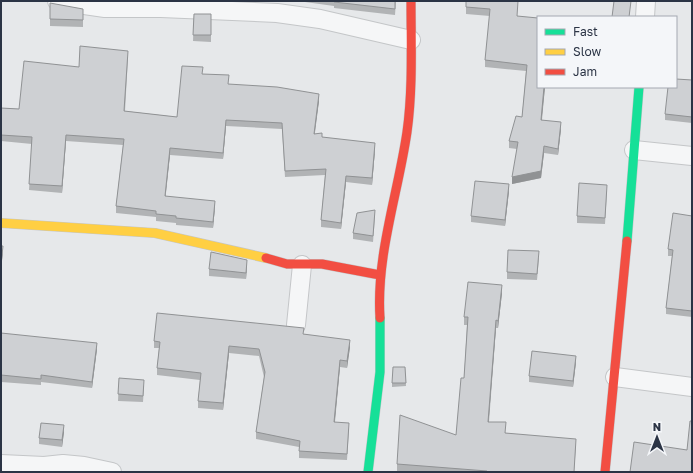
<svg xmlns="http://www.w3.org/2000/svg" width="693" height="473" viewBox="0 0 693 473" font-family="'Golos Text',sans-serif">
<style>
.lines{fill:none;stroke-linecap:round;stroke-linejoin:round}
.street-casing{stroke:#c4c6c8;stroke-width:20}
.fast-casing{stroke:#c4c6c8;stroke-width:10}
.slow-casing{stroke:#c4c6c8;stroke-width:10}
.jam-casing{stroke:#c4c6c8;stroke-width:10}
.street{stroke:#f5f6f7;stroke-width:18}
.fast{stroke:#16e098;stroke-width:9}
.slow{stroke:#ffcf43;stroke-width:9}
.jam{stroke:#f24e42;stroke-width:9}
.wall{fill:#b1b3b5}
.shaded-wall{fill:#909294}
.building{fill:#ced0d3;stroke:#909294}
</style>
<rect width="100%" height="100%" fill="#e6e8ea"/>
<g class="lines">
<defs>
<path id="street" d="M57,1L105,8H161L277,13L320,19L411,40
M645,17L646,1
M634,150L692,156
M296,325L302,265
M615,377L692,387
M1,464L44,466L63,464L84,466L112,472"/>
<path id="fast" d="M627,241L639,87
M368,472L380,372V318"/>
<path id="slow" d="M1,223L155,233L266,258"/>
<path id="jam" d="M266,258L287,264H322L380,275
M380,318C376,255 398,194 407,132C413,89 411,44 411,1
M605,472L627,241"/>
</defs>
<use href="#street" class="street-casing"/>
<use href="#fast" class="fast-casing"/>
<use href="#slow" class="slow-casing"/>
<use href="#jam" class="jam-casing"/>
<use href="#street" class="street"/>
<use href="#fast" class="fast"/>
<use href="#slow" class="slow"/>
<use href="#jam" class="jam"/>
</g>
<path class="wall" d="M305,1H396L395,15L334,8V6L305,2Z
M466,1L518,16L538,87H545L542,120L561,129L558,155L544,153L541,178L512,184L517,149L509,148V141L522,117L526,71L485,67V60L490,16L466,14Z
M83,9V27L50,26V19Z
M194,14H211V42L193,41Z
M128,57L125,111L177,117L203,74L228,84L319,101L314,134L322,137L375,150L372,185L346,182L341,229L321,227V220L325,175L285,177L282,129L226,126L223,159L170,155L165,196L215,207L213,228L176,225V223L156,221V217L116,213V206L123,145L66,141L62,193L29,190L32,144L1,141V108L19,109L79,67Z
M692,80V123L665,120V114Z
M509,191L505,226L471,222V216Z
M607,191L605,224L577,223V216Z
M375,216L373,242L353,239V233Z
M692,216V317L666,314V308L672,256H668V249Z
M539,258L537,280L507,279V272Z
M247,266L246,279L209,276V269Z
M502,293L498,328H496L489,422L506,433L576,446L574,472H397V464L456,435L464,378L467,325H464V317Z
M1,333L97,349L92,388L41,382V385L1,382Z
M304,334L350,347L347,368L340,367L335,422L349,429L347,460L299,458V447L256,439V432L264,377L259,356L229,353L223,410L198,408V401L200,380L157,375V368L159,348H154V341Z
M576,362L573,387L529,382V376Z
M405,367L406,386L392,387V383Z
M119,378L144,386L143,402L118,401Z
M64,432L62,447L39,444V438Z"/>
<path class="shaded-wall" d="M544,87H545L541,126V120Z
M319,94V101L314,140V134Z
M226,120V126L223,159V153Z
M561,122V129L558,155V149Z
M66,135V141L62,193V186Z
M375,143V150L372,185V178Z
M544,146V153L541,178L512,184V177Z
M170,148V155L165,202V196Z
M346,176V182L341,229V223Z
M509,184V191L505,226V220Z
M215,201V207L213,228V222Z
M3,246V252L1,270V264Z
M247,260V266L246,279V273Z
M502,285V293L498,328V321Z
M496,320V328L488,429V422Z
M350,340V347L347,368V361Z
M97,343V349L92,388V382Z
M229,346V353L223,410V403Z
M576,356V362L573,387V381Z
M340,360V367L334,429V422Z
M64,425V432L62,447V440Z"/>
<path class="building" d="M334,1H395V9L334,2Z
M466,1H518L517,16L538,18V87H544L541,120L561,122L558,149L544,146L541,171L512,177L518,142L509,141L516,116L522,117L527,65L485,60L490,9L466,7Z
M614,1H631L629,17H612Z
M50,3L83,9V20L50,19Z
M194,14H211V35H193Z
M80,46L128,51L124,111L177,117L182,66L203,67L202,74L229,75L228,84L277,87L319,94L314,134L322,133V137L375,143L372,178L346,176L341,223L321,220L326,169L285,171L282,123L226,120L223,153L170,148L165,196L215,201L213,222L176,218V216L156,214V211L116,206L124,139L66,135L62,186L29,184L32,137L1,135V108L19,109L24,61L79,67Z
M676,79L692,80V117L665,114L668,87H676Z
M475,181L509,184L505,220L471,216Z
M579,183L607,185L605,218L577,216Z
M375,210L373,236L353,233L357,213Z
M673,213L692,216V311L666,308L673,250L668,249Z
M1,246H3L1,264Z
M508,250L539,251L537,274L507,272Z
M211,252L247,260L246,273L209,269Z
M468,282L502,285L498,321L496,320L488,422H506L505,433L576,439L574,472H487V471L397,464L400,415L456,435L461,378H464L468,317H464Z
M157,313L304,328L303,334L350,340L347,361L340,360L334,422L349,423L347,454L299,451L300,441L256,432L265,372L259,349L229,346L223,403L198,401L201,373L157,368L160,342L154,341Z
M1,333L97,343L92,382L41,375V379L1,375Z
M532,351L576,356L573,381L529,376Z
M393,367H405L406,383H392Z
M119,378L144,380L143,396L118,394Z
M690,421H692V472H630L634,442L687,450Z
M41,423L64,425L62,440L39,438Z"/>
<rect width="693" height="473" fill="none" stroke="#2b3445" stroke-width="4"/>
<rect x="537" y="16" width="140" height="72" fill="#f4f6f9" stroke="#a4a8b1"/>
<rect x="545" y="29" width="20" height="6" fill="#16e098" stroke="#a4a8b1"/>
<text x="573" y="36" font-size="12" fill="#2b3445">Fast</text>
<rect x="545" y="49" width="20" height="6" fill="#ffcf43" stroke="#a4a8b1"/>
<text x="573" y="56" font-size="12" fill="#2b3445">Slow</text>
<rect x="545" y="69" width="20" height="6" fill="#f24e42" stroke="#a4a8b1"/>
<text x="573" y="76" font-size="12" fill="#2b3445">Jam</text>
<g transform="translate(657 437)" stroke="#f4f6f9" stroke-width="3" paint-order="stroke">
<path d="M0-3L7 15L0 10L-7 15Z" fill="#2b3445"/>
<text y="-6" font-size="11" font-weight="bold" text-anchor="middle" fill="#2b3445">N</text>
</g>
</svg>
